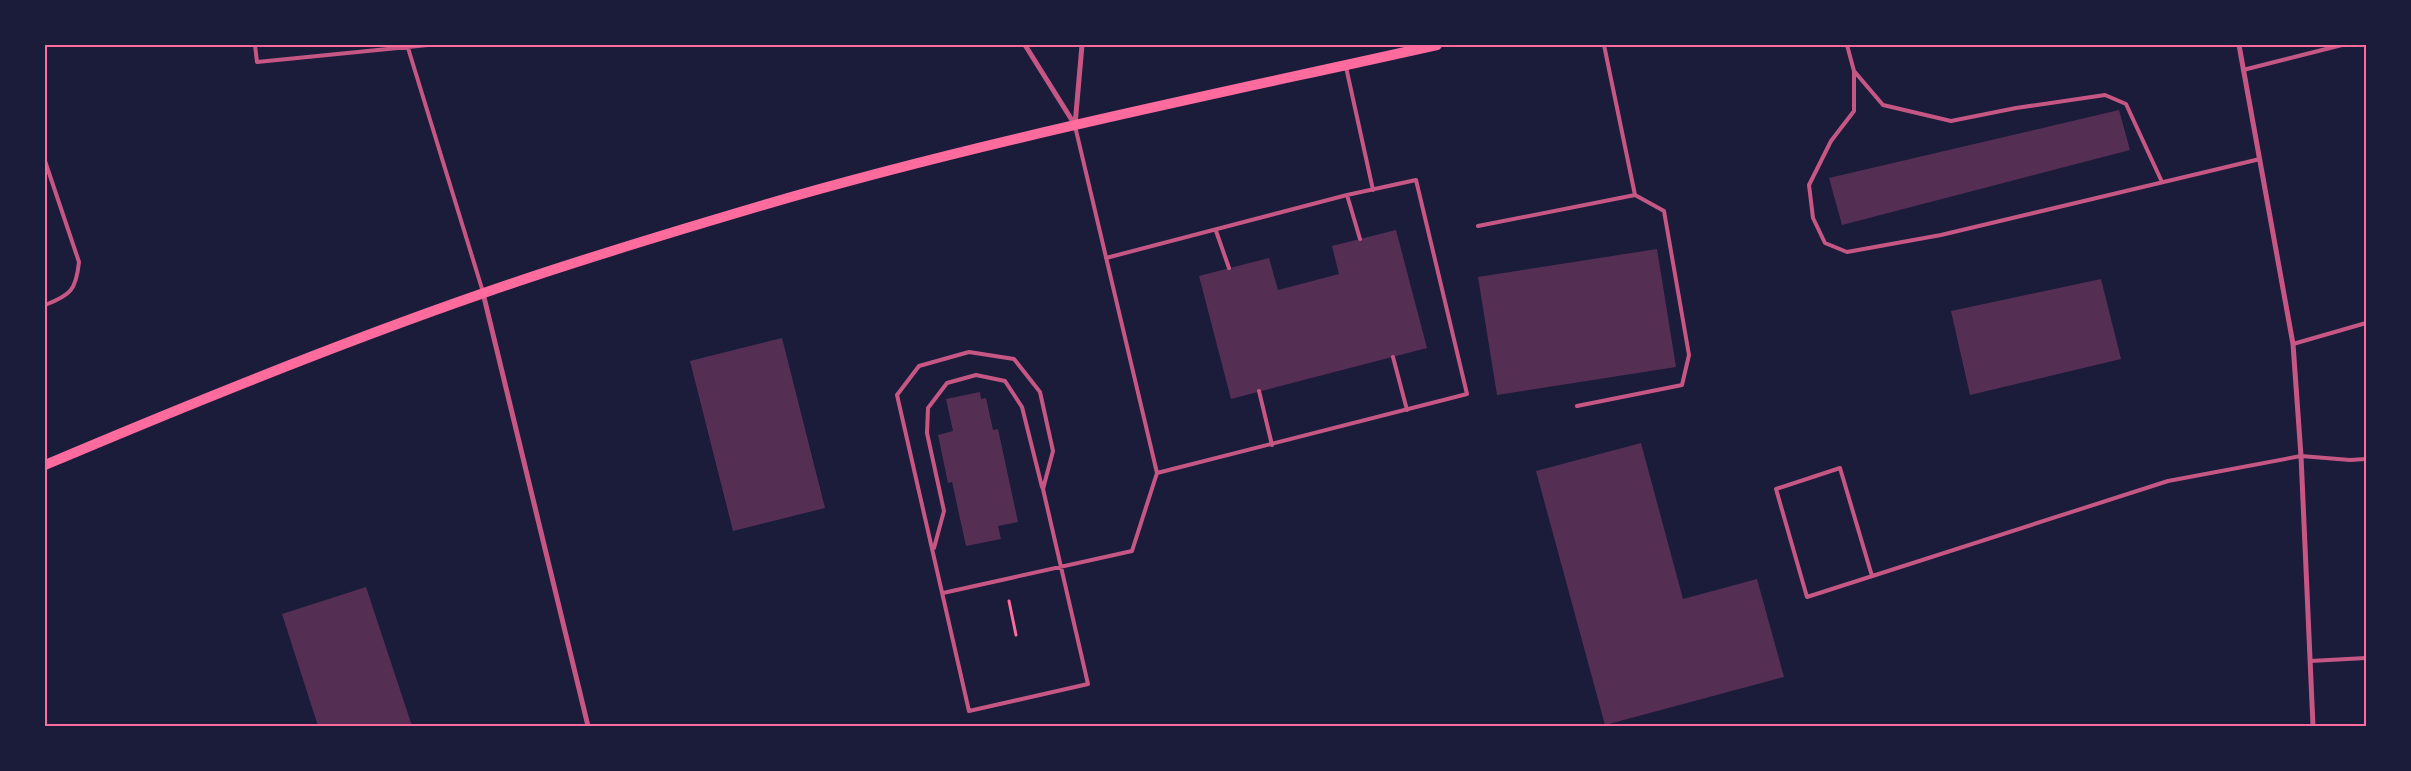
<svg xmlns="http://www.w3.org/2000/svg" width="2411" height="771" viewBox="0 0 2411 771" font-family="Manrope,sans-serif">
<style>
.building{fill:#542f53}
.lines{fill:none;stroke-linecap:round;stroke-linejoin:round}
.path{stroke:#ff6b9d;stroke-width:3}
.service{stroke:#c65784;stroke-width:4}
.minor{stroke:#c65784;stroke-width:5}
.secondary{stroke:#ff6b9d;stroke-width:10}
.neatline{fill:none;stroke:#ff6b9d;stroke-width:2}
</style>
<rect width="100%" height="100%" fill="#1b1b3a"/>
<path class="building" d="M2119,110L2130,150L1842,225L1829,178Z
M1396,230L1427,348L1231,399L1199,276L1269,258L1278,290L1339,274L1332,246Z
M1657,249L1676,367L1497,395L1478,277Z
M2101,279L2121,359L1970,395L1951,311Z
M782,338L825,508L733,531L690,361Z
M980,392L981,399L986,398L993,430L998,429L1018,522L998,526L1001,539L966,546L952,482L948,483L938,435L953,431L946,399Z
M1641,443L1683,599L1757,579L1784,677L1605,725L1536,471Z
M366,587L412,726H318L282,614Z"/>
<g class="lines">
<path class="path" d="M1009,601L1016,635"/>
<path class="service" d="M255,45L257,62L428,45
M1847,45L1854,71V111L1831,141L1809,185L1813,218L1825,243L1847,252L1941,235L2260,159
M408,48L483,292
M1346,67L1373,190
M2243,70L2342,45
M1854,71L1883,105L1951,121L2016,108L2105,95L2126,104L2162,182
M1075,126L1157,473L1467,394L1416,180L1347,195L1106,258
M45,161L79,262C76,290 71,295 45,305
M1347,195L1360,239
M1478,226L1635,195L1604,45
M1216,231L1229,268
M2293,344L2366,323
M969,352L1014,359L1040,392L1053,451L1043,489L1088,684L969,711L897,395L919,366Z
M1393,357L1407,410
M1259,391L1272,445
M1577,406L1682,385L1689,355L1664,211L1635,195
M934,548L944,511L927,433L928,408L947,383L976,375L1005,381L1022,407L1042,487
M1872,576L1840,468L1776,489L1807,597L2168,481L2301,456L2350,460L2366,459
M943,593L1132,551L1157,473
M2310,661L2366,658"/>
<path class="minor" d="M1025,45L1075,125
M2239,45L2293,344L2301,456L2313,726
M1075,125L1082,45
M483,293L588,726"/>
<path class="secondary" d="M45,465C189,404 334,345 481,294C575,261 672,232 767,204C987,140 1213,95 1437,45"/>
</g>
<rect width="2411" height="771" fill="none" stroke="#1b1b3a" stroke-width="92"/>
<rect x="46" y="46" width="2319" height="679" class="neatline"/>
</svg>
